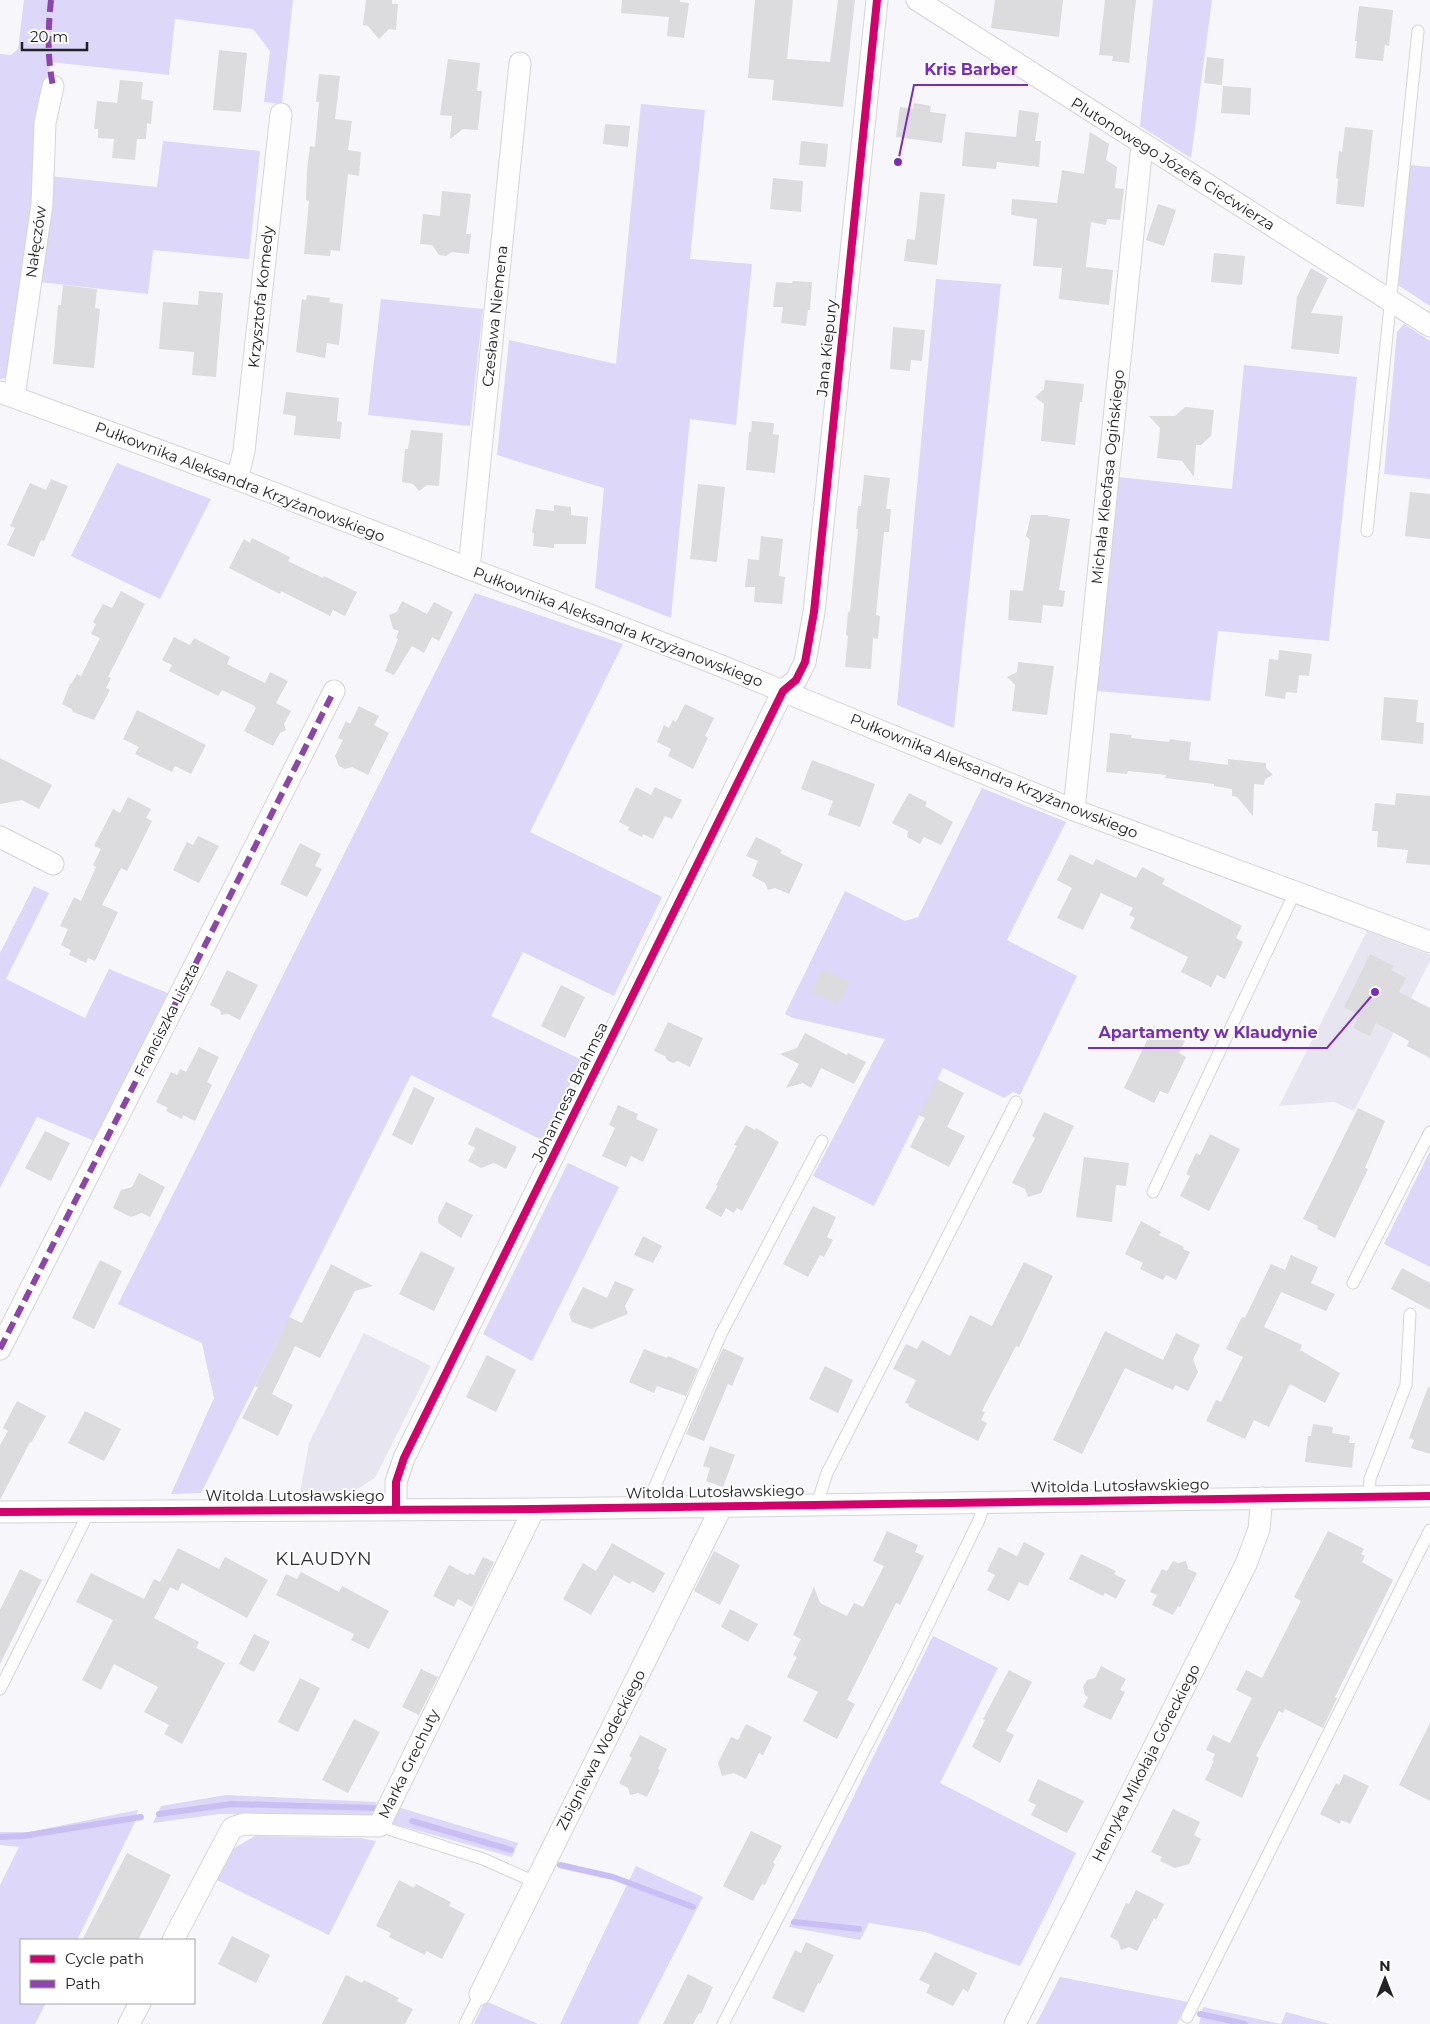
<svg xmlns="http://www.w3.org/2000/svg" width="1430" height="2024" viewBox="0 0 1430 2024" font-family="Montserrat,sans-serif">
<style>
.built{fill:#e7e6f0}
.green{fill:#ddd7f9}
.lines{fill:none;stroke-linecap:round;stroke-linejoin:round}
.stream{stroke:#cabff4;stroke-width:6}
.building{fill:#dcdcdf}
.service-casing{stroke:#d5d4d8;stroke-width:13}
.minor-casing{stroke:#d5d4d8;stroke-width:23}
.service{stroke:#fefefe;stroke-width:11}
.minor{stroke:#fefefe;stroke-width:21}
.quiet{stroke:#8e44ad;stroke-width:6;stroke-dasharray:12 6;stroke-linecap:butt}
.cycleway-casing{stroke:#fff;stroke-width:11}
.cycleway{stroke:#d6006c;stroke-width:8}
.labels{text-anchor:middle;stroke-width:4;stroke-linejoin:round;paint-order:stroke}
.street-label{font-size:15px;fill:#222124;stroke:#fff}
.quarter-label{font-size:18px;letter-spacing:1px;fill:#2d2c32;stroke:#fff}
.leader{fill:none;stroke:#7b2cbf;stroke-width:2}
.callout-dot{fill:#7b2cbf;stroke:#fff;stroke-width:2}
.callout-label{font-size:16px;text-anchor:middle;font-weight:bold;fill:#7b2cbf;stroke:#fff;stroke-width:4;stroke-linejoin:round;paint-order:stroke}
</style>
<rect width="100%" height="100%" fill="#f7f6fb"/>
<path class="built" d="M1367,931L1430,955V961L1354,1111L1334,1102L1279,1106Z
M364,1333L431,1366L375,1478L351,1493H300L309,1443Z"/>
<path class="green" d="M24,0H293L282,104L264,102L270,51L253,29L175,19L169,75L51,62L46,85L37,178L10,369L5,378L0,379V54L11,55L18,49Z
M1153,0H1212L1191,158L1140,126Z
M641,104L705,110L690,259L752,264L736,425L690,419L671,618L595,588L604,488L497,455L509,340L616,364Z
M163,141L260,151L249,259L153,250L148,294L39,282L49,176L157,187Z
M1410,165L1430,167V306L1398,285Z
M936,279L1001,284L954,728L897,705Z
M381,299L483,309L470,426L368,415Z
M1404,324L1430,341V479L1384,474L1397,332Z
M1244,365L1357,377L1329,641L1218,631L1210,701L1097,691L1118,477L1232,489Z
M117,463L211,499L160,599L71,556Z
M475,593L623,644L530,832L662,897L614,996L523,952L491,1016L582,1060L542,1140L411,1075L201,1493L171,1494L214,1398L202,1343L118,1304Z
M982,788L1066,822L1007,940L1077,976L1020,1095L1013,1092L1004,1098L943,1068L874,1206L813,1176L885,1039L793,1018L785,1014L845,891L905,921L918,917Z
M34,886L49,893L6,979L85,1018L109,969L170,994L97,1142L37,1117L0,1188V953Z
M1430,1151V1267L1384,1244Z
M568,1163L619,1187L532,1361L483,1334Z
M933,1636L998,1668L940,1783L1076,1853L1020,1966L925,1932L869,1923L860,1940L789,1927Z
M226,1795L377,1802L374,1813L369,1817L220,1814L153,1823L161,1806Z
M394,1806L518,1843L512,1857L387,1822Z
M138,1810L135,1822L77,1940H21V2003H46L35,2024H0V1885L19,1847L0,1845V1832H29Z
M255,1836L360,1838L376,1841L329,1935L215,1879L229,1851Z
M636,1866L703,1897L638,2024H560Z
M1060,1977L1188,2002L1177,2024H1036Z
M485,2001L538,2024H474Z
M1203,2007L1281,2024L1286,2012L1330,2024H1199Z"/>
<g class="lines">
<path class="stream" d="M159,1814L232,1804L376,1808
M412,1821L511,1850
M0,1837L23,1836L141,1817
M560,1865L613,1877L693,1907
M794,1922L859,1929
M1200,2014L1245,2024"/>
</g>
<path class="building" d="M366,0H392V4H398L396,30L389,29L379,39L368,26L363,25Z
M622,0H680V2L689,3L684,38L667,36L669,17L621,13Z
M755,0H793L787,59L830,62L838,0H855L843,107L772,100L774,80L748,78Z
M995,0H1063L1059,37L991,28Z
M1105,0H1136L1129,63L1112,61L1113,56L1099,55Z
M1359,6L1393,10L1389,46L1385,45L1383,61L1355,58L1357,41H1355Z
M219,50L247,53L241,112L213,110Z
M1207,57L1224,59L1222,85L1204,83Z
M448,59L480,63L477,91H482L478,130L463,129L450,139L452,116L440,115Z
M319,74L340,76L335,119L352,121L348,150L361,152L359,176L348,174L340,251L331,250L330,256L304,254L309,201L306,200L307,170L310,146L315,147L319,102H316Z
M120,80L143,82L141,99L153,101L151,124L147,123L146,139H137L135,160L112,158L114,139L98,138V129H94L97,101L117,103Z
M1223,86L1251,88L1250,115L1221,113Z
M914,103L931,106L930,112L946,114L942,143L896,137L900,107L913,109Z
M1019,110L1039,113L1035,141H1041L1039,167L997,162L996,169L962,166L965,132L1016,137Z
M605,124L630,126L628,147L603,144Z
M1345,127L1373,130L1364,207L1336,204L1338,179L1336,178L1339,151L1342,152Z
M1090,132L1109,144L1106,160L1117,167L1115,188L1124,189L1120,220L1107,219L1106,225L1091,222L1086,267L1113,270L1109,305L1059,299L1062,268L1033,266L1037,219L1011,215L1012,199L1057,203L1062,170L1084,174Z
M801,141L828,144L826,167L799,165Z
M773,178L803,181L801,212L770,209Z
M442,191L471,194L466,234H471L469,254L452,252L446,256L439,255L432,245L420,244L423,214L440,216Z
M920,192L945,194L937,265L904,261L907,239L915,240Z
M1158,204L1176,210L1164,246L1146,240Z
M1214,253L1245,256L1242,285L1211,282Z
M1311,268L1328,278L1311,313L1343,316L1339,354L1291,349L1297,297Z
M793,281L812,282L810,310H808L806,326L781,323L783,307H773L776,282L792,283Z
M63,285L97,289L95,308L100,309L94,368L53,364L58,305H61Z
M199,291L223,293L216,377L192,375L194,352L159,349L163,302L198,305Z
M307,295L330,298L329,302L343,304L339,345L327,343L325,358L296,352L302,299L306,300Z
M893,327L925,330L922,361L911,360L910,371L890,369Z
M1045,380L1084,384L1082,402H1080L1075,445L1041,441L1044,404L1035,397L1044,389Z
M286,392L339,398L337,421L342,422L340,439L294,435L296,416L283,414Z
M1185,407L1214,410L1211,436L1201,445H1196L1194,477L1182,461L1157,458L1160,428L1149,416H1175Z
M752,421L774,423L773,434L779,435L775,473L746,470L749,432H751Z
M411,430L443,433L439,486L427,485L419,491L413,484L402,482L405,449H408Z
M864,475L890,478L886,509H891L889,532H884L876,615L880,616L879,628L878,639L873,638L871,669L845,667L848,636L846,635L848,612H850L858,529H856L857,516L858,506H861Z
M51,479L68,486L44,541L41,540L34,557L7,545L15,528L10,526L30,483L46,490Z
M698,484L725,487L717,562L690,559Z
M1410,492L1430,494V539L1405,536Z
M554,505L571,507V515L588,517L586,544H554V548L533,546L534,534L532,532L536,509L554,511Z
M1031,515H1048V516L1070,519L1059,590L1065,591L1063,607L1043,605L1041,623L1008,620L1010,590L1023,591L1030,540L1026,536Z
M761,536L783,539L779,576L785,577L782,604L754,602L755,587H745L748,559L759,560Z
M252,538L290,557L288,561L323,578L324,576L357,592L345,616L333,610L330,616L281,591L280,594L229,568L244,539L250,543Z
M121,591L145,604L108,677L111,678L106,688L110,690L94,720L73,712L72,709L62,704L70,684L72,683L77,674L81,676L100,638L91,634L96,624L93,622L103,604L112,608Z
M402,601L427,614L434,602L453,612L439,641L432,637L424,653L412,646L394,675L385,671L398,639L396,638L399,631L393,629L389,615L397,612Z
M174,637L190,645L194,638L230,657L227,664L265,683L270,672L288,681L276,703L291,711L284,724L286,730L280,733L273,746L244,731L256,708L253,705L222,690L218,696L169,671L172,665L162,660Z
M1279,650L1312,654L1309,676L1299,675L1297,693L1286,692L1285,699L1265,696L1269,659L1278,660Z
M1018,662L1054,666L1047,715L1012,711L1015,685L1007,677L1017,672Z
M1384,697L1418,700L1416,722L1424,723L1423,744L1381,740Z
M685,704L714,718L705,736L708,738L693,769L668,756L671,749L657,742L664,725L669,728L673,720L676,722Z
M359,706L379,716L374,725L389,733L368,775L352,767L345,769L339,766L335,756L343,740L338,738L346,721L350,724Z
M137,710L206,745L191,774L175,766L172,772L135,754L139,747L123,739Z
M1110,733L1132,735L1131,738L1169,742L1170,739L1191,742L1189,760L1228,765V759L1266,763V768L1273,775L1265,779L1264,785L1254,784L1253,816L1237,797L1232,796V789L1214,786V784L1165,778L1166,775L1128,771L1127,774L1106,772Z
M0,758L52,785L39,809L22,800L0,804Z
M812,760L875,784L860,827L828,815L833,801L801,789Z
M636,787L651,795L655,787L682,800L672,819L665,816L653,839L643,834L642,837L628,830L629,827L619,822Z
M909,793L927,802L925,806L953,822L941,845L924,837L920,844L907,837L908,831L892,823Z
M1396,793L1430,796V865L1406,863L1408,850L1377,847L1378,831H1372L1375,803L1395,805Z
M128,797L151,809L146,818L152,821L127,871L121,868L102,905L118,912L95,961L88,958L86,963L69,955L71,950L61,945L68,929L60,926L74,897L81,901L96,867L93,865L101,849L94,846L113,809L120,813Z
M198,836L219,846L199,883L173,870L187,842L193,845Z
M756,837L782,850L780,853L803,864L789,894L775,888L768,890L765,883L752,876L758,861L746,856Z
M300,843L321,854L315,866L322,869L307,897L280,884Z
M1070,854L1093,865L1096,859L1136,878L1142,867L1165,879L1162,884L1242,926L1236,938L1243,942L1225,979L1217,975L1211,987L1181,972L1188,957L1130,928L1135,918L1129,915L1133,908L1101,893L1083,930L1057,918L1072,888L1057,880Z
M1370,954L1394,966L1391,970L1406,978L1399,992L1430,1008V1058L1407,1046L1409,1041L1376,1023L1370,1036L1353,1028L1359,1015L1344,1007Z
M822,969L849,981L838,1004L811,992Z
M227,970L258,985L240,1020L228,1014L221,1015L220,1010L210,1005Z
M561,985L585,997L565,1038L541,1026Z
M668,1022L703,1038L690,1067L678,1061L673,1063L667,1060L665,1056L654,1051Z
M1154,1026L1185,1041L1179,1053L1186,1057L1168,1094L1160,1091L1154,1103L1124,1088Z
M805,1033L847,1055L848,1053L866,1062L854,1084L821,1068L811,1088L803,1083L786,1088L799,1064L780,1054L797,1048Z
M199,1047L219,1057L207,1082L212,1085L195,1121L183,1115L182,1119L166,1111L168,1108L156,1102L171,1072L177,1075L180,1069L186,1072Z
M937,1079L964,1093L947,1127L965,1136L949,1167L910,1147L925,1118L919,1115Z
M414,1087L435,1098L412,1145L392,1135Z
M618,1105L638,1114L636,1119L658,1129L643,1162L631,1156L626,1167L602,1156L615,1128L609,1125Z
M1358,1108L1385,1121L1365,1168L1368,1169L1335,1238L1317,1229L1318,1226L1303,1219Z
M1044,1112L1074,1126L1041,1193L1028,1197L1025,1189L1012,1183L1035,1138L1032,1136Z
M746,1125L755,1130L756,1128L779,1142L742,1211L737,1208L734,1213L726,1208L721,1217L705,1208L718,1186L716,1185L737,1146L734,1145Z
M476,1127L517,1147L506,1169L494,1163L481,1168L468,1161L475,1148L468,1144Z
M45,1131L70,1143L51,1181L25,1168Z
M1210,1134L1240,1149L1209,1211L1180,1196L1190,1176L1186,1174L1196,1153L1200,1155Z
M1084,1157L1129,1163L1126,1186L1116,1185L1112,1222L1076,1217Z
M139,1173L165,1187L150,1217L142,1213L131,1217L113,1208L121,1190L132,1187Z
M446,1202L473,1215L461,1238L438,1223V1217Z
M813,1206L836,1217L827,1237L833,1240L824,1257L820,1255L808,1277L783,1264Z
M1141,1221L1161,1232L1159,1235L1184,1247L1183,1249L1190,1252L1176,1280L1166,1275L1163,1280L1140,1269L1143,1263L1125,1254Z
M643,1236L662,1246L653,1263L634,1255Z
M421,1251L455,1268L434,1311L399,1294Z
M1291,1255L1318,1267L1311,1283L1335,1294L1326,1311L1281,1292L1264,1327L1302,1345L1300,1350L1340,1373L1325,1403L1290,1384L1269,1427L1254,1420L1245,1439L1206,1421L1216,1400L1221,1402L1243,1357L1226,1349L1242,1317L1245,1318L1271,1264L1285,1270Z
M100,1260L122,1271L94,1329L72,1318Z
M1024,1262L1053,1276L1019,1347L1016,1346L982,1411L985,1412L981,1420L987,1423L978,1441L908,1406L909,1404L905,1403L916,1380L893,1369L906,1344L917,1349L922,1340L950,1356L970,1315L992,1326Z
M331,1264L373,1286L355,1291L320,1358L295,1346L272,1394L255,1386L289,1317L302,1323Z
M1402,1268L1430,1283V1310L1391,1289Z
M615,1281L634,1289L625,1306L628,1314L591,1329L572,1322L569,1314L583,1287L607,1298Z
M1105,1331L1163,1360L1176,1333L1200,1345L1193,1359L1198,1372L1188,1391L1175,1385L1173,1390L1125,1368L1082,1454L1053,1440Z
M723,1348L744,1358L732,1386L728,1384L704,1441L686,1434Z
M644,1349L667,1358L668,1356L698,1369L686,1396L657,1386L654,1393L629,1382Z
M487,1355L516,1370L496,1412L466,1397Z
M825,1366L853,1380L838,1413L809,1399Z
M258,1387L293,1405L278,1436L242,1418Z
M1428,1387L1430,1388V1454L1411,1448L1414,1440L1409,1438Z
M17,1401L46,1416L31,1443L30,1442L0,1500V1445L8,1431L3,1428Z
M85,1411L121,1429L104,1461L68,1443Z
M1313,1424L1333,1427L1332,1433L1350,1436L1349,1443H1355L1352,1468L1305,1462L1308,1436H1311Z
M710,1446L735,1455L723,1487L706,1481L710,1468L703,1466Z
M887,1531L918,1545L915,1552L924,1556L900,1605L896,1603L847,1700L855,1704L837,1739L803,1721L818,1692L787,1677L797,1657L793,1655L801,1639L793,1635L814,1587L820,1603L847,1616L854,1603L863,1607L884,1566L873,1561Z
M1328,1531L1364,1549L1361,1554L1365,1556L1362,1562L1393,1580L1335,1697L1337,1698L1323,1728L1285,1709L1283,1713L1279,1711L1256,1756L1259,1758L1242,1798L1205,1780L1214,1761L1212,1760L1215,1754L1206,1750L1213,1735L1230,1743L1252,1698L1236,1690L1246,1670L1262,1678L1301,1601L1294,1597Z
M1024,1542L1045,1553L1028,1586L1019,1582L1009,1601L987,1590L995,1575L987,1571L999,1547L1017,1556Z
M612,1543L665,1573L654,1593L632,1581L630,1584L614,1575L591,1615L563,1599L583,1563L596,1571Z
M178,1548L219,1569L225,1557L268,1580L247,1618L182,1583L178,1591L160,1582Z
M714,1551L740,1565L720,1605L694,1591Z
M1081,1554L1116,1571L1114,1574L1126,1580L1116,1599L1105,1593L1103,1596L1069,1579Z
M483,1557L494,1562L472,1607L458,1599L454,1607L433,1596L449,1565L468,1575L469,1573L474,1575Z
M1173,1561L1178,1563L1186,1561L1188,1569L1197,1573L1180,1607L1178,1606L1173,1615L1152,1605L1157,1595L1150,1592L1162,1569L1167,1571Z
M20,1569L42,1580L0,1664V1610Z
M301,1572L339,1592L342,1586L389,1611L369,1649L351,1640L354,1634L276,1595L286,1574L297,1579Z
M91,1573L144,1599L154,1579L170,1587L154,1618L199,1642L196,1648L225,1663L182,1744L164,1734L169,1725L144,1712L158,1687L114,1664L101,1690L82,1680L113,1620L76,1602Z
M730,1609L758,1624L748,1642L721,1627Z
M254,1634L270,1642L254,1672L239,1664Z
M1101,1666L1126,1679L1120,1690L1125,1692L1111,1720L1083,1707L1088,1697L1085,1695L1083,1687L1087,1680L1095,1678Z
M421,1669L438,1677L419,1715L402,1707Z
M1009,1670L1032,1682L1006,1731L1014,1735L1000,1763L972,1747L985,1720L983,1719Z
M300,1678L320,1688L298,1732L278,1722Z
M354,1719L380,1732L348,1793L322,1780Z
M1430,1723V1801L1399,1785Z
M746,1724L772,1737L763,1755L759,1753L746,1779L734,1773L722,1776L718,1763L731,1737L738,1740Z
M640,1735L667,1749L658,1769L660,1770L647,1797L638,1793L630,1795L628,1788L619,1783L632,1758L629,1756Z
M1344,1774L1369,1786L1350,1824L1341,1820L1340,1824L1320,1814L1336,1783L1339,1785Z
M1038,1779L1084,1801L1067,1833L1031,1815L1036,1805L1028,1801Z
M1173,1809L1200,1822L1194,1835L1201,1839L1189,1864L1175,1868L1160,1861L1162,1857L1151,1852Z
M751,1831L782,1846L773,1863L775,1864L765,1885L762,1884L753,1901L723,1886Z
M127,1853L171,1875L138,1940H82Z
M399,1880L414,1888L416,1884L433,1893L451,1902L449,1906L465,1914L442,1959L426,1951L425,1955L389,1937L391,1933L376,1926Z
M1136,1890L1164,1904L1156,1920L1154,1918L1137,1951L1129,1947L1121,1950L1118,1941L1110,1937L1126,1903L1129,1904Z
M232,1936L270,1955L256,1983L218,1964Z
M806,1942L834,1955L820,1984L818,1983L804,2013L772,1998L795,1950L801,1953Z
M935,1952L977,1973L968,1992L963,1989L953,2006L926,1993L930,1985L919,1980Z
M688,1974L713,1987L701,2014L699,2013L693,2024H663Z
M346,1975L362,1983L364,1980L399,1998L397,2001L413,2009L405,2024H322Z"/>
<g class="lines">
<defs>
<path id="service" d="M1367,531L1418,31
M1153,1192L1295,892
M1353,1283L1430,1132
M1369,1496L1370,1479L1406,1385L1410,1314
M817,1504L827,1473L1016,1102
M646,1507L721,1334L822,1141
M0,1689L84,1522L87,1512
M379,1826L483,1859L535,1882
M1187,2017L1430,1530
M465,2024L480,1994
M723,2024L909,1664L979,1520L985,1502"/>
<path id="minor" d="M917,0L1430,326
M0,392L237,479L719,665L1074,810L1430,942
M14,397L42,204L45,123L53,86
M237,479L244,451L281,114
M469,569L520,63
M1074,810L1142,145
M0,837L53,864
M0,1349L334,691
M396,1509V1482L404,1458L783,691L796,680L805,662L814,612L877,0
M0,1512L534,1509L1430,1496
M173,1940L232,1828L244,1824L379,1826L534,1509
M480,1994L722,1506
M129,2024L140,2003
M1015,2024L1246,1564L1259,1529L1262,1498"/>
</defs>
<use href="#service" class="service-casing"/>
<use href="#minor" class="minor-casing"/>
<use href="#service" class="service"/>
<use href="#minor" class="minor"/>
<path class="quiet" d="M51,0C48,30 47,56 53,86
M0,1349L334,691"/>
<defs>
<path id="cycleway" d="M396,1509V1482L404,1458L783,691L796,680L805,662L814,612L877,0
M0,1512L534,1509L1430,1496"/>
</defs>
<use href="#cycleway" class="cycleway-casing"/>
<use href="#cycleway" class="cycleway"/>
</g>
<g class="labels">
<g class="street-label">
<text transform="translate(1173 164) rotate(32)" y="5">Plutonowego Józefa Ciećwierza</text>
<text transform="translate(36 242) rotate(-82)" y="5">Nałęczów</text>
<text transform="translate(261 297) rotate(-84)" y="5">Krzysztofa Komedy</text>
<text transform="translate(495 316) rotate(-84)" y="5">Czesława Niemena</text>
<text transform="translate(827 348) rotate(-84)" y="5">Jana Kiepury</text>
<text transform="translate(1108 477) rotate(-84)" y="5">Michała Kleofasa Ogińskiego</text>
<text transform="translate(240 482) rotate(21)" y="5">Pułkownika Aleksandra Krzyżanowskiego</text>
<text transform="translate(618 627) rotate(21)" y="5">Pułkownika Aleksandra Krzyżanowskiego</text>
<text transform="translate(994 776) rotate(22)" y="5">Pułkownika Aleksandra Krzyżanowskiego</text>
<text transform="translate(167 1020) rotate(-63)" y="5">Franciszka Liszta</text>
<text transform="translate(570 1092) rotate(-64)" y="5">Johannesa Brahmsa</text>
<text transform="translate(1120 1486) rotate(-1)" y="5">Witolda Lutosławskiego</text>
<text transform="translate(715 1492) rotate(-1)" y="5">Witolda Lutosławskiego</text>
<text x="295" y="1501">Witolda Lutosławskiego</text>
<text transform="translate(601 1750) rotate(-63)" y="5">Zbigniewa Wodeckiego</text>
<text transform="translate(1146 1763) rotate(-63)" y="5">Henryka Mikołaja Góreckiego</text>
<text transform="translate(409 1764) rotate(-64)" y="5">Marka Grechuty</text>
</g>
<g class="quarter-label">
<text x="324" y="1565">KLAUDYN</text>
</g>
</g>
<path class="leader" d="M898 162L914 85H1028M1375 992L1327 1048H1088"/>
<g class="callout-dot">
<circle cx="898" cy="162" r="5"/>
<circle cx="1375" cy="992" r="5"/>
</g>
<g class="callout-label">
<text x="971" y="75">Kris Barber</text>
<text x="1208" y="1038">Apartamenty w Klaudynie</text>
</g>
<rect x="20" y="1939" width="175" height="65" fill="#ffffff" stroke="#a7a6a7"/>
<rect x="30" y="1955" width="25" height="8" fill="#d6006c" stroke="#a7a6a7"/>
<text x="65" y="1964" font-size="15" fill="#222124">Cycle path</text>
<rect x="30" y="1980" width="25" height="8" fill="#8e44ad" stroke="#a7a6a7"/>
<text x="65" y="1989" font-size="15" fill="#222124">Path</text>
<g transform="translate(1385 1979)" stroke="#ffffff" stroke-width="4" paint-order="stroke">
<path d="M0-4L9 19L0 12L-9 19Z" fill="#222124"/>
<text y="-8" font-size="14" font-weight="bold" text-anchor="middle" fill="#222124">N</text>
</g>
<path d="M22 42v8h65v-8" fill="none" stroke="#222124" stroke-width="2.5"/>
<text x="30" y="42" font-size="15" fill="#222124" stroke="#ffffff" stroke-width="4" paint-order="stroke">20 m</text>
</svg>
